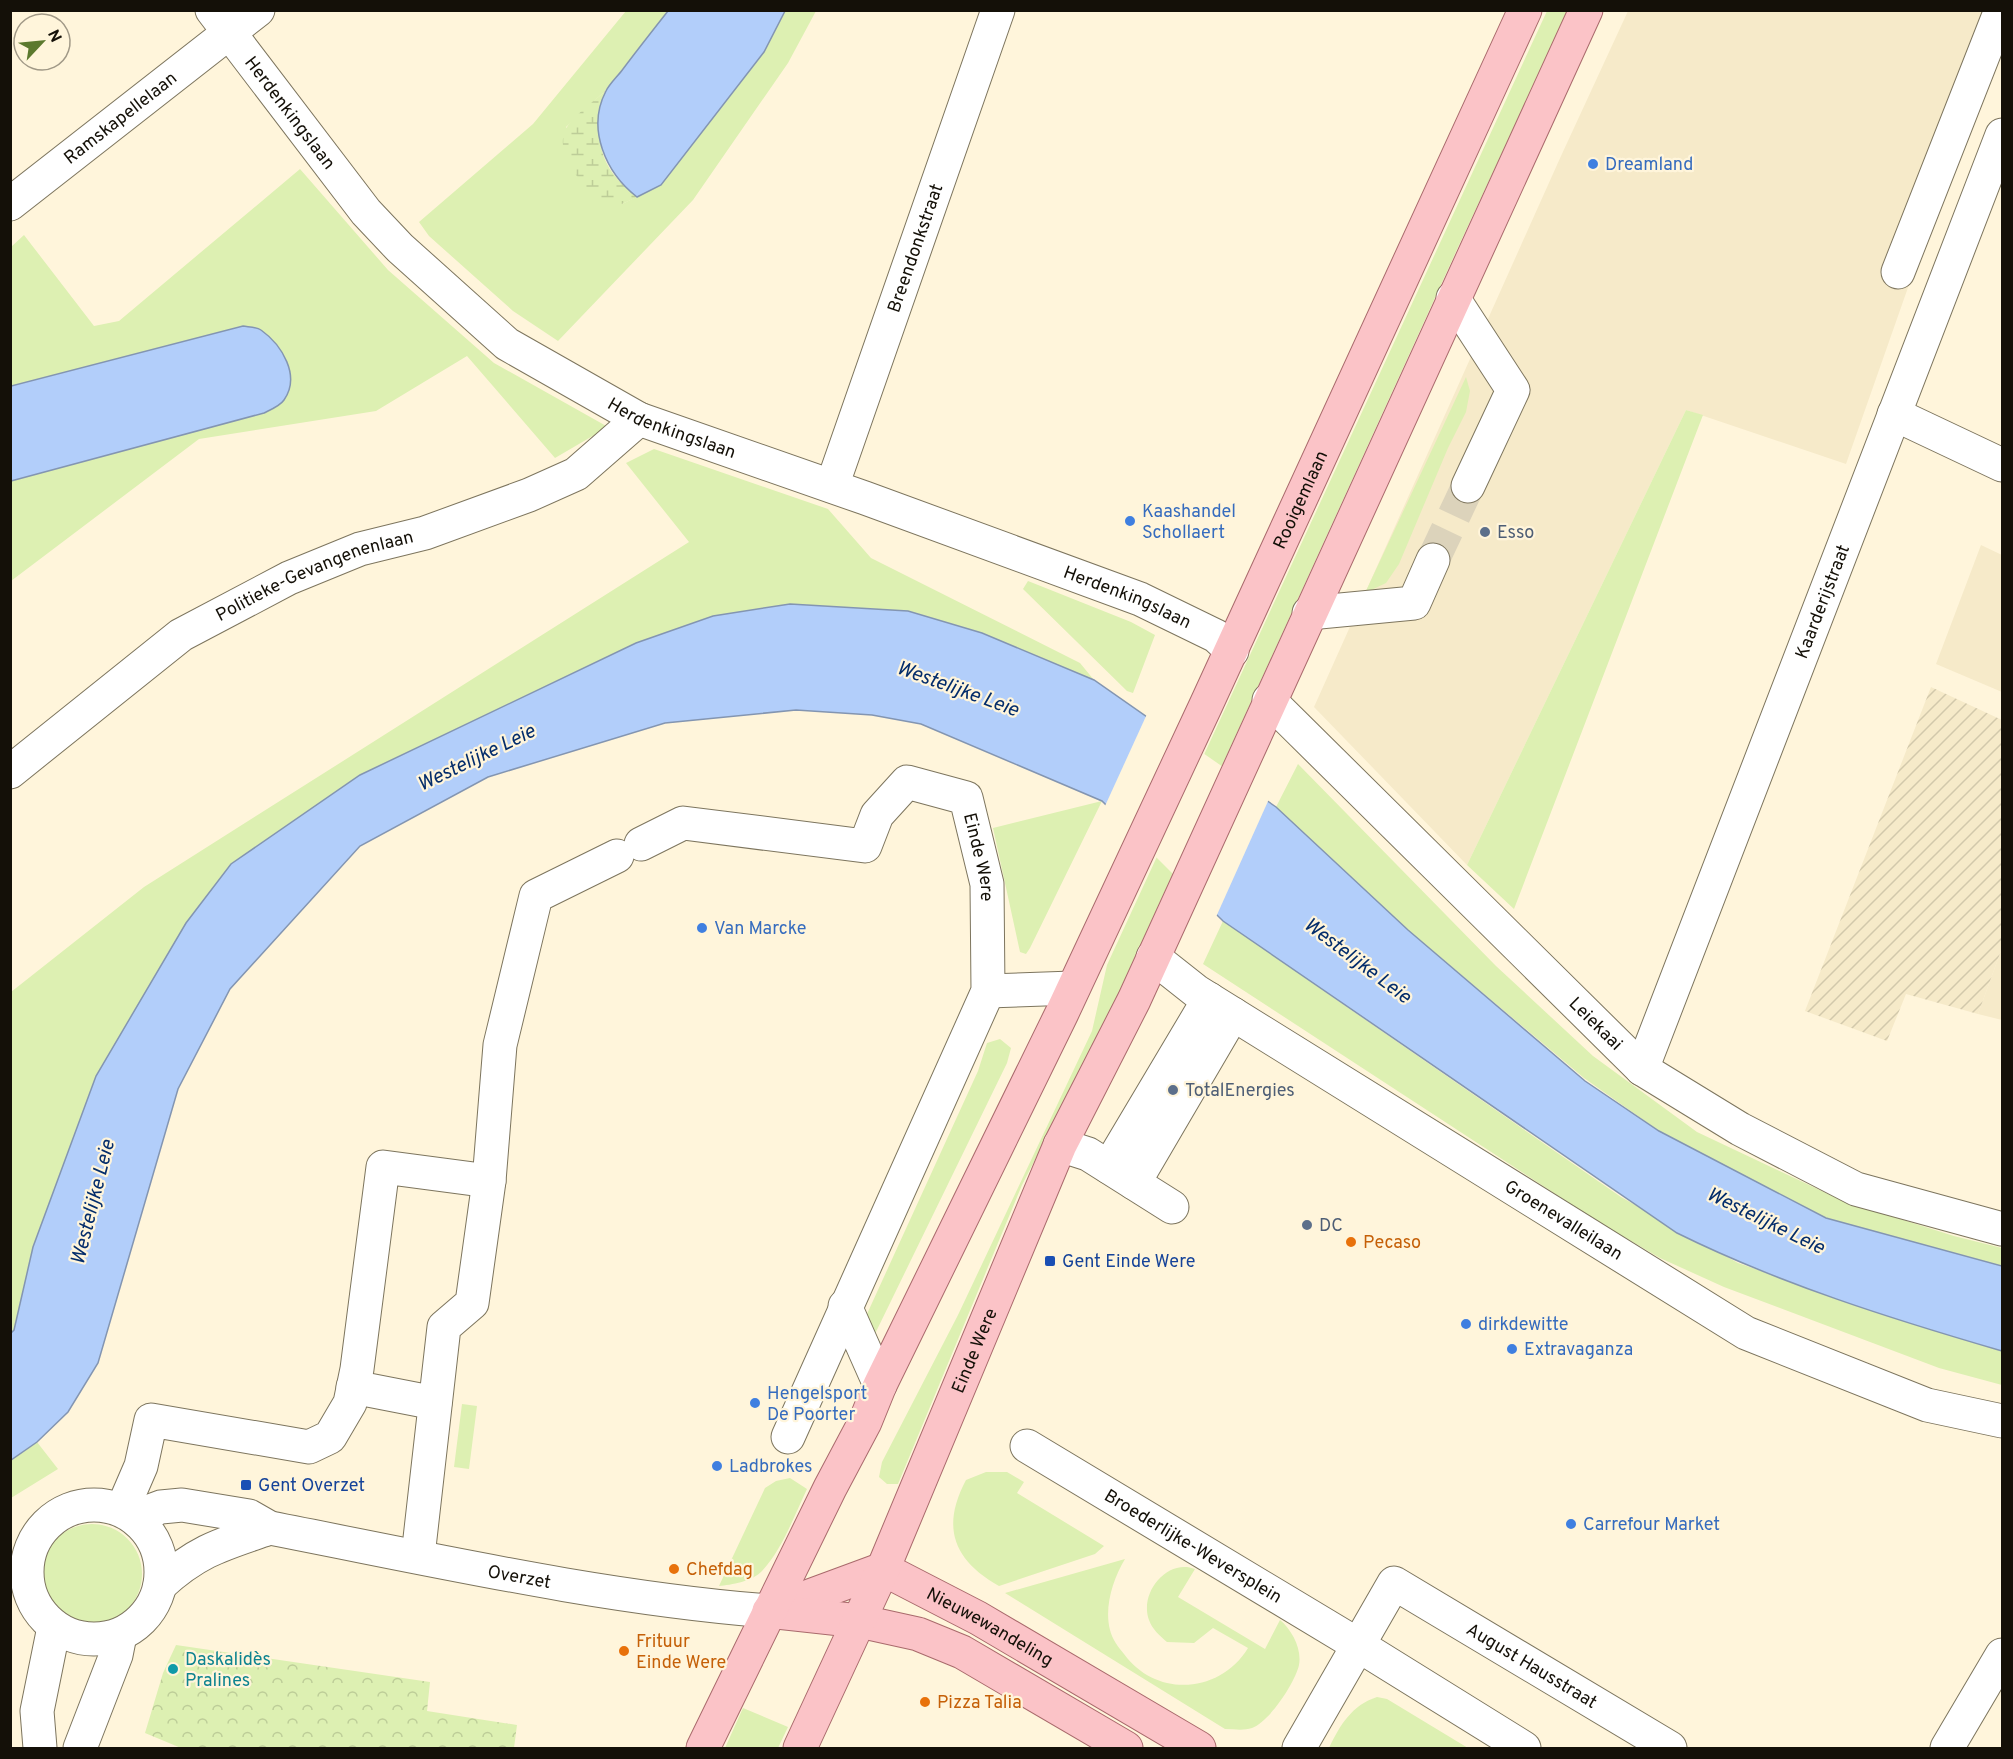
<svg xmlns="http://www.w3.org/2000/svg" width="2013" height="1759" viewBox="0 0 2013 1759" font-family="Overpass,sans-serif">
<style>
.built{fill:#f6eac9}
.industrial{fill:url(#industrial-furrows)}
.grass{fill:#ddf0b2}
.wetland{fill:url(#wetland-marsh)}
.park{fill:url(#park-crowns)}
.water{fill:#b2cefa;stroke:#8395b1;stroke-width:1.5}
.pier{fill:#fff5db}
.lines{fill:none;stroke-linecap:round;stroke-linejoin:round}
.minor-tunnel{stroke:#dcd3bb;stroke-width:33;stroke-dasharray:33 16;stroke-linecap:butt}
.minor-casing{stroke:#7d755e;stroke-width:35}
.major-casing{stroke:#a96a6c;stroke-width:35}
.minor{stroke:#fff;stroke-width:33}
.major{stroke:#fbc3c7;stroke-width:33}
.shop-dot{fill:#3f7fe0;stroke:#fff5db;stroke-width:2}
.service-dot{fill:#5c6f8a;stroke:#fff5db;stroke-width:2}
.food-dot{fill:#e8710a;stroke:#fff5db;stroke-width:2}
.transit-dot{fill:#1a4fb4;stroke:#fff5db;stroke-width:2}
.culture-dot{fill:#0f9aa8;stroke:#fff5db;stroke-width:2}
.labels{text-anchor:middle;stroke-width:4.5;stroke-linejoin:round;paint-order:stroke}
.street-label{font-size:18px;fill:#141008;stroke:#fff5db}
.shop-label{font-size:18px;fill:#366cbe;stroke:#fff5db;text-anchor:start}
.service-label{font-size:18px;fill:#4e5e75;stroke:#fff5db;text-anchor:start}
.food-label{font-size:18px;fill:#c56008;stroke:#fff5db;text-anchor:start}
.transit-label{font-size:18px;fill:#164399;stroke:#fff5db;text-anchor:start}
.culture-label{font-size:18px;fill:#0d838f;stroke:#fff5db;text-anchor:start}
.water-label{font-size:20px;font-style:italic;fill:#042d6b;stroke:#fff5db}
</style>
<defs>
<pattern id="industrial-furrows" width="10" height="10" patternUnits="userSpaceOnUse" patternTransform="scale(1.5)"><rect width="10" height="10" fill="#f6eac9"/><path d="M-1 1l2-2M0 10L10 0M9 11l2-2" fill="none" stroke="#d2c8ab"/></pattern>
<pattern id="wetland-marsh" width="20" height="14" patternUnits="userSpaceOnUse" patternTransform="scale(1.5)"><rect width="20" height="14" fill="#ddf0b2"/><path d="M1 5h8M5 5V1M11 12h8M15 12V8" fill="none" stroke="#bdcd98"/></pattern>
<pattern id="park-crowns" width="20" height="18" patternUnits="userSpaceOnUse" patternTransform="scale(1.5)"><rect width="20" height="18" fill="#ddf0b2"/><path d="M2 6a3 3 0 1 1 6 0M12 15a3 3 0 1 1 6 0" fill="none" stroke="#bdcd98"/></pattern>
</defs>
<rect width="100%" height="100%" fill="#fff5db"/>
<path class="built" d="M1628,11H2002V20L1846,464L1686,410L1467,865L1314,707L1561,156Z
M1981,545L2002,555V692L1936,664Z
M2002,948V1020L1978,1014Z"/>
<path class="industrial" d="M1931,687L2002,720V948L1978,1014L1906,994L1887,1041L1805,1011Z"/>
<path class="grass" d="M626,11H668L605,91L566,127L622,204L661,185L764,52L785,11H816L788,63L693,200L558,341L513,311L429,236L419,222L533,124Z
M1547,11H1568L1459,245L1103,1027L1022,1185L898,1484H887L879,1477L882,1462L958,1315L1092,1031L1107,965Z
M300,169L388,270L494,363L608,427L555,458L467,356L376,411L199,439L11,581V481L174,437L243,326L11,386V247L24,235L94,326L119,321Z
M1466,377L1470,391L1466,412L1448,448L1399,564L1386,583L1365,593Z
M1686,410L1703,415L1514,909L1467,865Z
M654,449L828,509L871,558L1080,663L1094,680L982,633L908,611L790,604L713,616L636,643L360,775L130,1019L96,1076L14,1330L11,1332V992L144,887L689,542L626,463Z
M1028,581L1131,622L1155,635L1133,693L1127,691L1023,589Z
M1298,764L1496,966L1593,1056L1697,1132L1843,1201L1954,1236L2002,1248V1266L1826,1218L1659,1131L1584,1078L1408,930L1276,807Z
M1102,801L1030,948L1026,954L1020,952L993,828Z
M1223,921L1621,1197L1738,1263L1945,1334L2002,1351V1385L1939,1368L1724,1287L1660,1258L1597,1221L1203,964Z
M1000,1039L1011,1048L1007,1063L872,1340L866,1324L867,1314L978,1071L987,1043Z
M462,1404L477,1406L469,1469L454,1467Z
M37,1442L58,1469L11,1498V1460Z
M986,1472H1007L1024,1482L1017,1493L1104,1546L1095,1554L999,1586C953,1560 941,1527 966,1480Z
M790,1478L807,1489C794,1516 782,1550 762,1571C753,1581 731,1585 719,1586L765,1488L776,1481Z
M42 1574a50 50 0 1 1 100 0a50 50 0 1 1-100 0Z
M1125,1559C1113,1579 1104,1607 1110,1630C1112,1639 1119,1648 1124,1654C1156,1698 1220,1694 1248,1648L1213,1628L1194,1643L1167,1642C1160,1636 1152,1629 1149,1620C1139,1593 1167,1558 1195,1569L1178,1597L1265,1649L1280,1620C1292,1630 1302,1649 1299,1665C1295,1683 1269,1722 1252,1728C1243,1731 1234,1729 1225,1729L1005,1593Z
M1377,1697L1387,1699L1468,1748H1329C1340,1725 1352,1705 1377,1697Z
M743,1708L788,1727L778,1748H725Z"/>
<path class="wetland" d="M605,91C595,139 596,165 637,197L622,204H602C585,187 551,153 567,127C573,116 596,100 605,91Z"/>
<path class="park" d="M176,1645L430,1682L427,1711L517,1725L514,1748H181L145,1733L163,1673Z"/>
<path class="water" d="M668,11H785L764,52L661,185L637,197C606,173 586,129 606,91C610,83 618,76 623,69C638,49 653,30 668,11Z
M243,326C249,327 257,327 261,330C282,345 301,376 284,400C280,406 270,410 264,413L11,481V386Z
M790,604L908,611L982,633L1094,680L1276,807L1408,930L1585,1081L1659,1131L1826,1218L2002,1266V1351C1892,1319 1780,1284 1677,1233L1223,921L1102,801L921,724L872,715L796,710L665,723L488,777L360,846L230,989L178,1089L98,1363L68,1412L37,1442L11,1460L10,1334L14,1330L33,1247L96,1076L186,923L231,864L360,775L636,643L713,616Z"/>
<path class="pier" d="M1147,714L1269,799L1216,917L1105,806Z"/>
<g class="lines">
<path class="minor-tunnel" d="M1433,560L1468,486"/>
<defs>
<g id="minor">
<path id="s1" d="M212,10L366,212L400,248L507,344L639,419L865,498L1140,599L1216,636L1232,651"/>
<path id="s2" d="M10,204L258,10"/>
<path d="M1898,272L2001,10"/>
<path d="M1453,298L1513,390L1468,486"/>
<path d="M1894,414L2002,465"/>
<path id="s3" d="M832,486L998,10"/>
<path d="M1309,613L1414,603L1433,560"/>
<path id="s4" d="M1269,700L1642,1069L1740,1129L1856,1189L2002,1229"/>
<path id="s5" d="M10,772L181,635L289,578L360,549L425,533L529,495L576,474L639,419"/>
<path id="s6" d="M641,844L683,823L865,846L877,815L907,782L966,798L987,884L988,991L788,1437"/>
<path id="s7" d="M1153,957L1196,991L1746,1333L1927,1405L2002,1421"/>
<path d="M988,991L1073,988"/>
<path id="s8" d="M1642,1069L2002,135"/>
<path d="M1060,1145L1088,1154L1172,1207"/>
<path d="M1109,1167L1209,999"/>
<path d="M1134,1183L1233,1014"/>
<path d="M845,1306L880,1385"/>
<path d="M353,1387L435,1403"/>
<path id="s9" d="M1027,1446L1358,1645L1524,1748"/>
<circle cx="94" cy="1572" r="67"/>
<path d="M122,1510L141,1466L151,1420L309,1447L330,1437L350,1403L357,1369L383,1167L489,1181"/>
<path id="s10" d="M134,1517L161,1507L182,1505L249,1516L270,1528C435,1560 602,1598 769,1611"/>
<path d="M418,1556L444,1327L472,1303L489,1181L500,1045L536,896L617,856"/>
<path d="M160,1585C198,1550 223,1544 270,1528"/>
<path d="M40,1748L37,1711L54,1627"/>
<path d="M80,1748L116,1655L120,1635"/>
<path id="s11" d="M1299,1748L1394,1583L1670,1748"/>
<path d="M1947,1748L2002,1655"/>
</g>
<g id="major">
<path id="s12" d="M769,1611L883,1569L978,1618L1199,1748"/>
<path d="M777,1612L859,1621L918,1634L962,1652L1126,1748"/>
<path id="s13" d="M703,1748L830,1488L865,1422L880,1385L1062,1013L1206,705L1525,10"/>
<path id="s14" d="M800,1748L883,1569L1060,1145L1134,1000L1586,10"/>
</g>
</defs>
<use href="#minor" class="minor-casing"/>
<use href="#major" class="major-casing"/>
<use href="#minor" class="minor"/>
<use href="#major" class="major"/>
</g>
<g class="shop-dot">
<circle cx="1593" cy="164" r="6"/>
<circle cx="1130" cy="521" r="6"/>
<circle cx="702" cy="928" r="6"/>
<circle cx="1466" cy="1324" r="6"/>
<circle cx="1512" cy="1349" r="6"/>
<circle cx="755" cy="1403" r="6"/>
<circle cx="717" cy="1466" r="6"/>
<circle cx="1571" cy="1524" r="6"/>
</g>
<g class="service-dot">
<circle cx="1485" cy="532" r="6"/>
<circle cx="1173" cy="1090" r="6"/>
<circle cx="1307" cy="1225" r="6"/>
</g>
<g class="food-dot">
<circle cx="1351" cy="1242" r="6"/>
<circle cx="674" cy="1569" r="6"/>
<circle cx="624" cy="1651" r="6"/>
<circle cx="925" cy="1702" r="6"/>
</g>
<g class="transit-dot">
<rect x="1044" y="1255" width="12" height="12" rx="3"/>
<rect x="240" y="1479" width="12" height="12" rx="3"/>
</g>
<circle class="culture-dot" cx="173" cy="1669" r="6"/>
<g class="labels">
<g class="street-label">
<text dy="6" stroke="none"><textPath href="#s1" startOffset="129">Herdenkingslaan</textPath></text>
<text dy="6" stroke="none"><textPath href="#s2" startOffset="140">Ramskapellelaan</textPath></text>
<text dy="6" stroke="none"><textPath href="#s3" startOffset="252">Breendonkstraat</textPath></text>
<text dy="6" stroke="none"><textPath href="#s1" startOffset="633">Herdenkingslaan</textPath></text>
<text dy="6" stroke="none"><textPath href="#s13" startOffset="1384">Rooigemlaan</textPath></text>
<text dy="6" stroke="none"><textPath href="#s5" startOffset="366">Politieke-Gevangenenlaan</textPath></text>
<text dy="6" stroke="none"><textPath href="#s1" startOffset="1119">Herdenkingslaan</textPath></text>
<text dy="6" stroke="none"><textPath href="#s8" startOffset="501">Kaarderijstraat</textPath></text>
<text dy="6" stroke="none"><textPath href="#s6" startOffset="430">Einde Were</textPath></text>
<text dy="6" stroke="none"><textPath href="#s4" startOffset="460">Leiekaai</textPath></text>
<text dy="6" stroke="none"><textPath href="#s7" startOffset="488">Groenevalleilaan</textPath></text>
<text dy="6" stroke="none"><textPath href="#s14" startOffset="434">Einde Were</textPath></text>
<text dy="6" stroke="none"><textPath href="#s9" startOffset="194">Broederlijke-Weversplein</textPath></text>
<text dy="6" stroke="none"><textPath href="#s10" startOffset="396">Overzet</textPath></text>
<text dy="6" stroke="none"><textPath href="#s12" startOffset="243">Nieuwewandeling</textPath></text>
<text dy="6" stroke="none"><textPath href="#s11" startOffset="351">August Hausstraat</textPath></text>
</g>
<g class="shop-label">
<text x="1605" y="170">Dreamland</text>
<text x="1142" y="517">Kaashandel<tspan x="1142" dy="21">Schollaert</tspan></text>
<text x="714" y="934">Van Marcke</text>
<text x="1478" y="1330">dirkdewitte</text>
<text x="1524" y="1355">Extravaganza</text>
<text x="767" y="1399">Hengelsport<tspan x="767" dy="21">De Poorter</tspan></text>
<text x="729" y="1472">Ladbrokes</text>
<text x="1583" y="1530">Carrefour Market</text>
</g>
<g class="service-label">
<text x="1497" y="538">Esso</text>
<text x="1185" y="1096">TotalEnergies</text>
<text x="1319" y="1231">DC</text>
</g>
<g class="food-label">
<text x="1363" y="1248">Pecaso</text>
<text x="686" y="1575">Chefdag</text>
<text x="636" y="1647">Frituur<tspan x="636" dy="21">Einde Were</tspan></text>
<text x="937" y="1708">Pizza Talia</text>
</g>
<g class="transit-label">
<text x="1062" y="1267">Gent Einde Were</text>
<text x="258" y="1491">Gent Overzet</text>
</g>
<g class="culture-label">
<text x="185" y="1665">Daskalidès<tspan x="185" dy="21">Pralines</tspan></text>
</g>
<g class="water-label">
<text transform="translate(958 688) rotate(20)" y="7">Westelijke Leie</text>
<text transform="translate(476 757) rotate(-26)" y="7">Westelijke Leie</text>
<text transform="translate(1358 960) rotate(37)" y="7">Westelijke Leie</text>
<text transform="translate(92 1202) rotate(-76)" y="7">Westelijke Leie</text>
<text transform="translate(1766 1220) rotate(26)" y="7">Westelijke Leie</text>
</g>
</g>
<rect width="2013" height="1759" fill="none" stroke="#141008" stroke-width="24"/>
<g transform="translate(42 42) rotate(64)"><circle r="28" fill="#fff5db" stroke="#a19987" stroke-width="1.5"/>
<path d="M0-4.5L10 22L0 15L-10 22Z" fill="#5c792e"/>
<text y="-9" font-size="16" font-weight="bold" text-anchor="middle" fill="#141008">N</text>
</g>
</svg>
